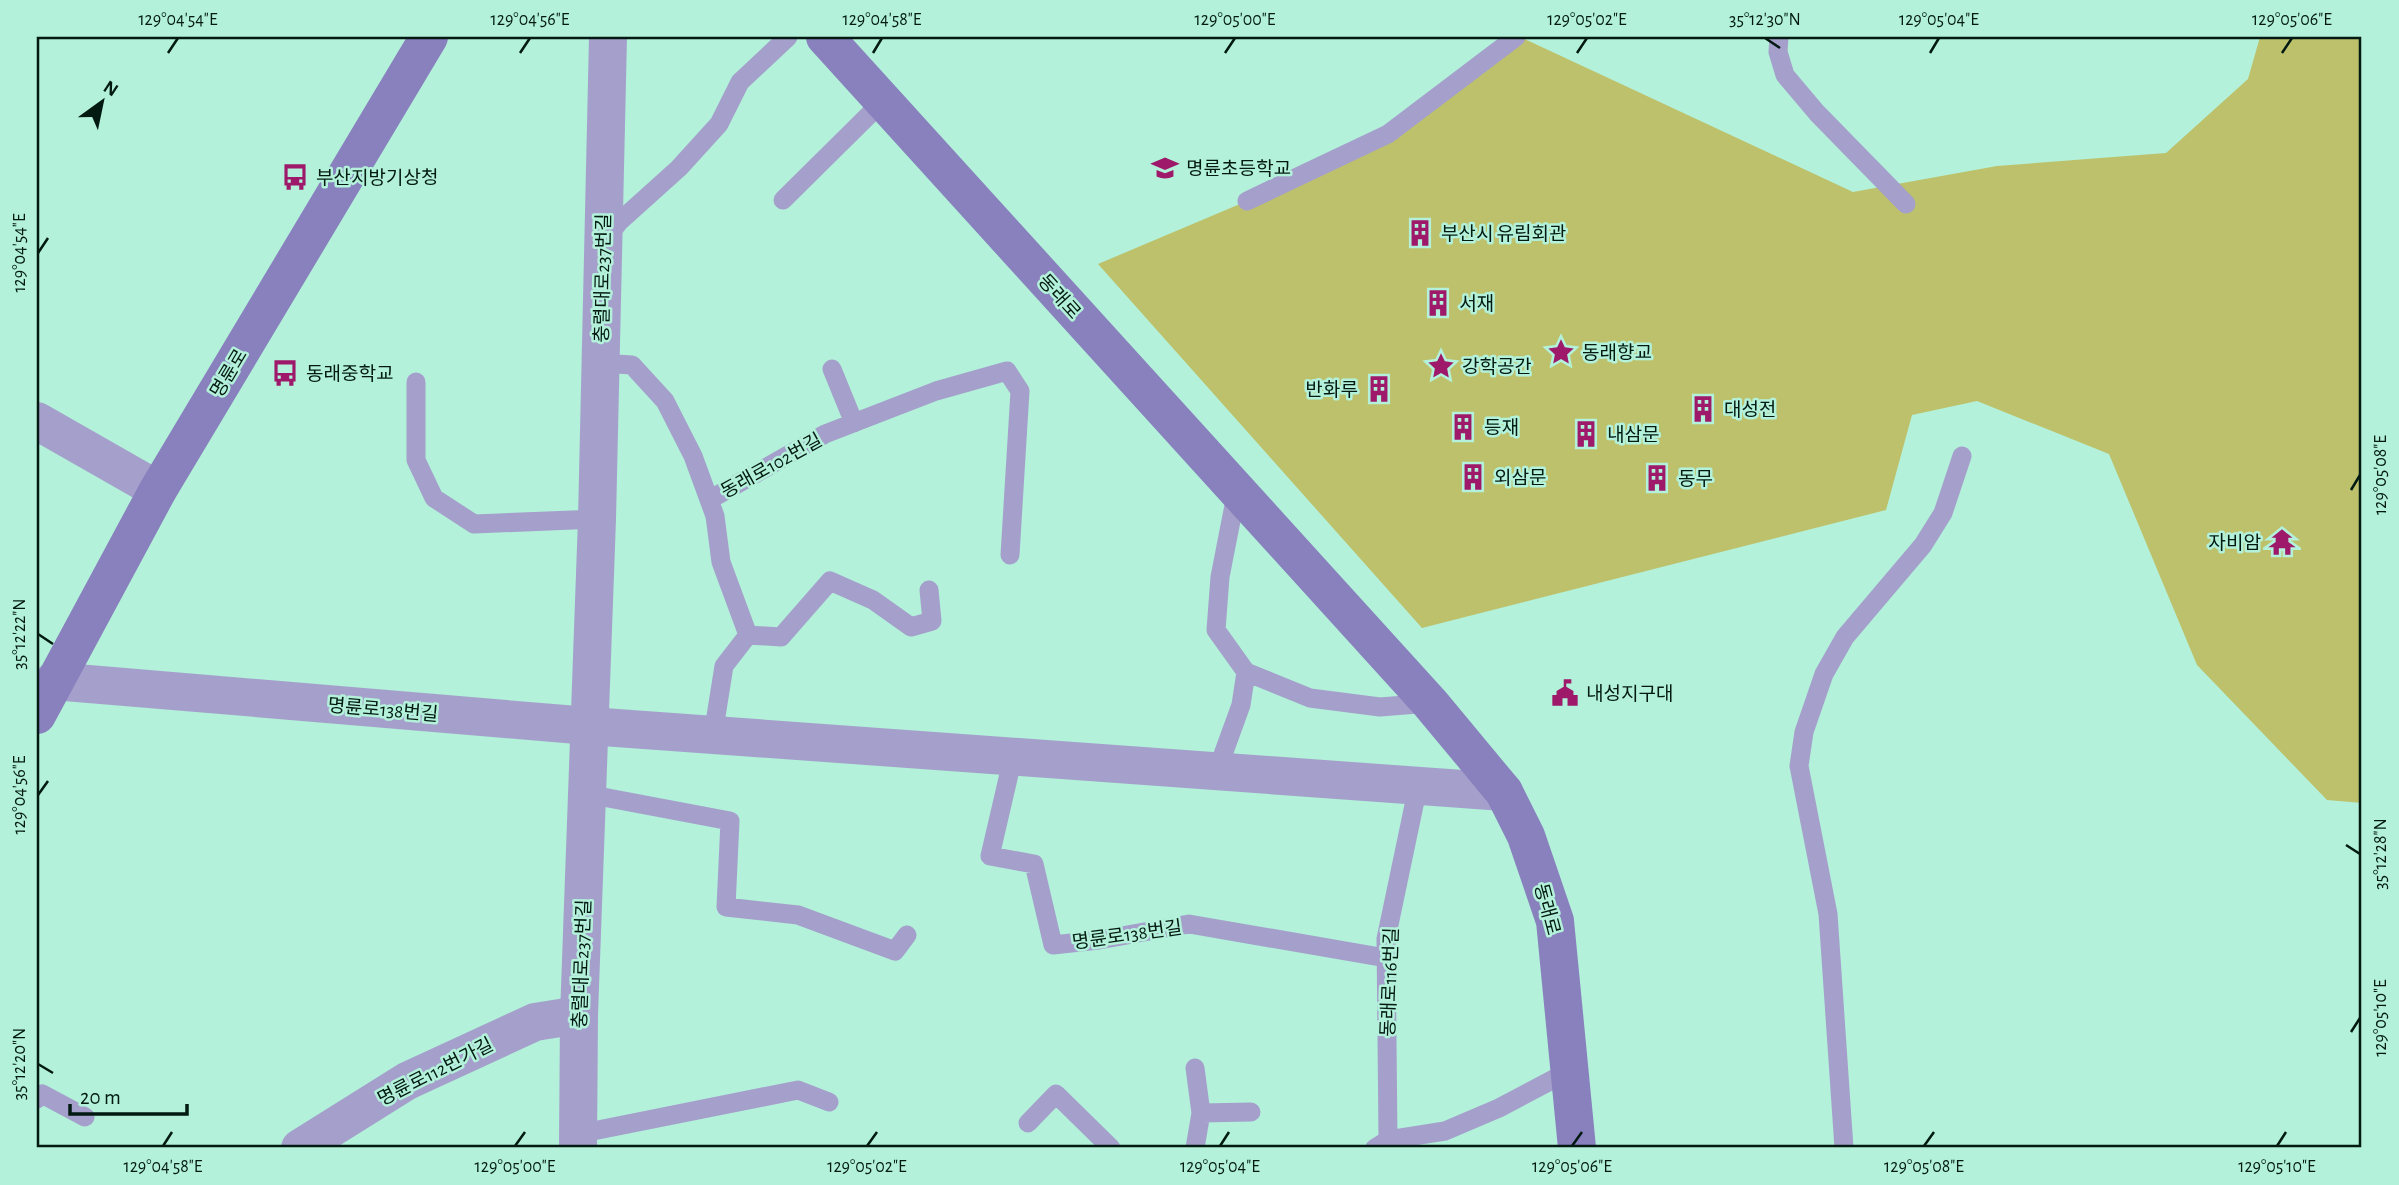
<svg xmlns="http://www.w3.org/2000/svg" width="2399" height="1185" viewBox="0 0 2399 1185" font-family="'Alegreya Sans','Noto Sans KR',sans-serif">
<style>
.green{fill:#bec16b}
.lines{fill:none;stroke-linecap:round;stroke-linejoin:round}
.service{stroke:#a5a0cb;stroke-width:19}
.minor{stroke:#a5a0cb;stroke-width:38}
.tertiary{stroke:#a5a0cb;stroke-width:38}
.secondary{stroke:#8980be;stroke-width:38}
.ticks{fill:none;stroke:#021a12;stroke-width:2.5}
.labels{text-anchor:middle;stroke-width:5;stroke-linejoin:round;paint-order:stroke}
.poi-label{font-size:19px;fill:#021a12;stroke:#b3f1da;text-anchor:start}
.street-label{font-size:19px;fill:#021a12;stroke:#b3f1da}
.neatline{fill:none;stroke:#021a12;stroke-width:2.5}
.ticks-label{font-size:18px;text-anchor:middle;fill:#021a12}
</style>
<rect width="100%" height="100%" fill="#b3f1da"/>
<path class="green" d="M1520,37L1853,192L1997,166L2166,153L2248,79L2260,37H2362V803L2327,800L2197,665L2109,454L1977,401L1912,415L1886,510L1422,628L1098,264L1247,201L1388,134Z"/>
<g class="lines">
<path class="service" d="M1779,37L1778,52L1785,75L1817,113L1906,204
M783,200L883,101
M1247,201L1388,134L1516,37
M607,237L619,222L679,168L719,124L740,82L788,37
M600,363L632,365L665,401L693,456L715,516L721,562L748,635
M832,369L854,423
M416,382V460L434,498L474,524L597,519
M1237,490L1220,577L1216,630L1246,672L1310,698L1380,707L1430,703
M709,500L825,434L936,391L1007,371L1020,391L1010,555
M713,735L724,666L748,635L781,637L830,581L873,600L911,627L932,621L929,590
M1013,757L990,856L1034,864L1053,945L1099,940L1189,924L1386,958
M1217,771L1241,705L1246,672
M587,794L730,821L726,907L798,915L895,951L907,935
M1195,1068L1201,1113L1195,1148
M37,1099L42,1094L85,1117
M1201,1113L1251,1112
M1028,1123L1056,1094L1111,1148
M578,1134L798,1090L829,1102
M1388,1140L1445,1131L1499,1108L1569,1071
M1375,1148L1388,1140L1386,939L1417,791L1415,785
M1844,1148L1828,914L1799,766L1804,732L1824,674L1845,637L1923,545L1943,513L1962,456"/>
<path class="minor" d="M37,421L158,490
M53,681L589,726L1504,792
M300,1148L407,1081L535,1022L579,1015"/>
<path class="tertiary" d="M578,1148L579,1015L597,519L608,37"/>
<path class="secondary" d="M825,37L1430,703L1504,792L1526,836L1555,921L1577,1148
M37,715L158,490L429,37"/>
</g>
<path class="ticks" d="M1765,38L1780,48M168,53L178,38M520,53L530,38M873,53L882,38M1225,53L1235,38M1577,53L1587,38M1930,53L1939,38M2282,53L2292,38M38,253L48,238M2351,490L2360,475M38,634L53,644M38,795L48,781M2346,845L2360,854M2351,1032L2360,1018M38,1064L53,1073M163,1146L172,1132M515,1146L525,1132M867,1146L877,1132M1220,1146L1229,1132M1572,1146L1582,1132M1924,1146L1934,1132M2277,1146L2286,1132"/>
<defs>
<symbol id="school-bare" viewBox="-9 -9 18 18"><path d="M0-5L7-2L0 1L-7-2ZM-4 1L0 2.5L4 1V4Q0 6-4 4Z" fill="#9e1969" stroke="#b3f1da" stroke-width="2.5" paint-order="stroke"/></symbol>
<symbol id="bus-bare" viewBox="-9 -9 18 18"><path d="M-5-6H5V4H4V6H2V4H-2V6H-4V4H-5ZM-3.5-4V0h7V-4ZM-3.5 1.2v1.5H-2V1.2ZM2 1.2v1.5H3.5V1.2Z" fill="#9e1969" stroke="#b3f1da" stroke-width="2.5" paint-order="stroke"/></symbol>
<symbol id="building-bare" viewBox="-9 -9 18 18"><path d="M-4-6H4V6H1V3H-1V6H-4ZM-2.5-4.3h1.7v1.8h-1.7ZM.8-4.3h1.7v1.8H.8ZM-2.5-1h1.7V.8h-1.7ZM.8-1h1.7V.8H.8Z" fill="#9e1969" stroke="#b3f1da" stroke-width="2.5" paint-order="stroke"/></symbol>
<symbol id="sight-bare" viewBox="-9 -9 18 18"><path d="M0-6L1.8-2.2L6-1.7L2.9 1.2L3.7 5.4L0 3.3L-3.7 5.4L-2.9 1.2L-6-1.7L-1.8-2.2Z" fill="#9e1969" stroke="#b3f1da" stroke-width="2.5" paint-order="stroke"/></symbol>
<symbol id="temple-bare" viewBox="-9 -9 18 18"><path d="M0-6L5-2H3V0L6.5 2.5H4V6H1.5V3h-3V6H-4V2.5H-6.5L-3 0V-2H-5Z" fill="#9e1969" stroke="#b3f1da" stroke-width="2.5" paint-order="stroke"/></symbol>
<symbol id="civic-bare" viewBox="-9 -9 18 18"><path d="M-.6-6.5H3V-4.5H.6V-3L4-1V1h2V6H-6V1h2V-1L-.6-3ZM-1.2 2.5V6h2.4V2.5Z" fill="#9e1969" stroke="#b3f1da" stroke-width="2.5" paint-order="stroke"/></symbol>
</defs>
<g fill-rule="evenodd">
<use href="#school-bare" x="1146" y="149" width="38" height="38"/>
<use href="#bus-bare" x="276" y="158" width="38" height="38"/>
<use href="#building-bare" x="1401" y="214" width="38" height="38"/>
<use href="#building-bare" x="1419" y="284" width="38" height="38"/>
<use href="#sight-bare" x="1542" y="333" width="38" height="38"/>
<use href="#sight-bare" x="1422" y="347" width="38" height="38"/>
<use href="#bus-bare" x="266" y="354" width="38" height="38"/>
<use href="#building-bare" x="1360" y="370" width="38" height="38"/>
<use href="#building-bare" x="1684" y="390" width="38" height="38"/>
<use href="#building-bare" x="1444" y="408" width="38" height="38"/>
<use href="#building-bare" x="1567" y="415" width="38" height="38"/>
<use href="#building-bare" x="1454" y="458" width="38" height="38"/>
<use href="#building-bare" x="1638" y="459" width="38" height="38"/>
<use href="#temple-bare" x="2263" y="523" width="38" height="38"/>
<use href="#civic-bare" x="1546" y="674" width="38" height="38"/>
</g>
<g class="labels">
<g class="poi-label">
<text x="1186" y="175">명륜초등학교</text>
<text x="316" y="184">부산지방기상청</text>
<text x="1441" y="240">부산시 유림회관</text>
<text x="1459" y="310">서재</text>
<text x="1582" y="359">동래향교</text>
<text x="1462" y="373">강학공간</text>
<text x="306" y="380">동래중학교</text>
<text x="1358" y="396" text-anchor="end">반화루</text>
<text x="1724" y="416">대성전</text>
<text x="1484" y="434">등재</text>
<text x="1607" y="441">내삼문</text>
<text x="1494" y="484">외삼문</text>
<text x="1678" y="485">동무</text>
<text x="2261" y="549" text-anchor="end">자비암</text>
<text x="1586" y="700">내성지구대</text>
</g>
<g class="street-label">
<text transform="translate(602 278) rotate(-89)" y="7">충렬대로237번길</text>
<text transform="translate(1060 296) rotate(48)" y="7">동래로</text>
<text transform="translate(228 373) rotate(-59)" y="7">명륜로</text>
<text transform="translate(771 465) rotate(-29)" y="7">동래로102번길</text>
<text transform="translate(383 709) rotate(5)" y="7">명륜로138번길</text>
<text transform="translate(1548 909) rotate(75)" y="7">동래로</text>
<text transform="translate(1127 934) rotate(-8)" y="7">명륜로138번길</text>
<text transform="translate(581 964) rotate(-88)" y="7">충렬대로237번길</text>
<text transform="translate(1389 982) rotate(-88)" y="7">동래로116번길</text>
<text transform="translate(435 1071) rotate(-27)" y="7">명륜로112번가길</text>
</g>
</g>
<rect width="2399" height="1185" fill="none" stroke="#b3f1da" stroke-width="77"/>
<g transform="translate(102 102) rotate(33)" stroke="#b3f1da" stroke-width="5" paint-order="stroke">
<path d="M0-5L12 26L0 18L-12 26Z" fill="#021a12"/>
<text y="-10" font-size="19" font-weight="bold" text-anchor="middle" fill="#021a12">N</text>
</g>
<path d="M70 1104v10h117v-10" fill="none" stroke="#021a12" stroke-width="3.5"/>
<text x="80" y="1104" font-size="21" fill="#021a12" stroke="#b3f1da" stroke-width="5" paint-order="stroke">20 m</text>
<rect x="38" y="38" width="2322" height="1108" class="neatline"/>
<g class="ticks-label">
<text x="178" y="25">129°04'54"E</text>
<text x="530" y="25">129°04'56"E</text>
<text x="882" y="25">129°04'58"E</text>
<text x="1235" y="25">129°05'00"E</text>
<text x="1587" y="25">129°05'02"E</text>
<text x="1765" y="25">35°12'30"N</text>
<text x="1939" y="25">129°05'04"E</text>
<text x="2292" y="25">129°05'06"E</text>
<text transform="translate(19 253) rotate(-90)" y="6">129°04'54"E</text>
<text transform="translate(2380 475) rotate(-90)" y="6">129°05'08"E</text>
<text transform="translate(19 634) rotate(-90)" y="6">35°12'22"N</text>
<text transform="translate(19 795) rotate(-90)" y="6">129°04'56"E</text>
<text transform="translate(2380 854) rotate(-90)" y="6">35°12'28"N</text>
<text transform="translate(2380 1018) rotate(-90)" y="6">129°05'10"E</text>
<text transform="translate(19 1064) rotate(-90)" y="6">35°12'20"N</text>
<text x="163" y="1172">129°04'58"E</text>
<text x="515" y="1172">129°05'00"E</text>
<text x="867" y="1172">129°05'02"E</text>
<text x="1220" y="1172">129°05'04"E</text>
<text x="1572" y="1172">129°05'06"E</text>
<text x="1924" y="1172">129°05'08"E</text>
<text x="2277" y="1172">129°05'10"E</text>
</g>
</svg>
